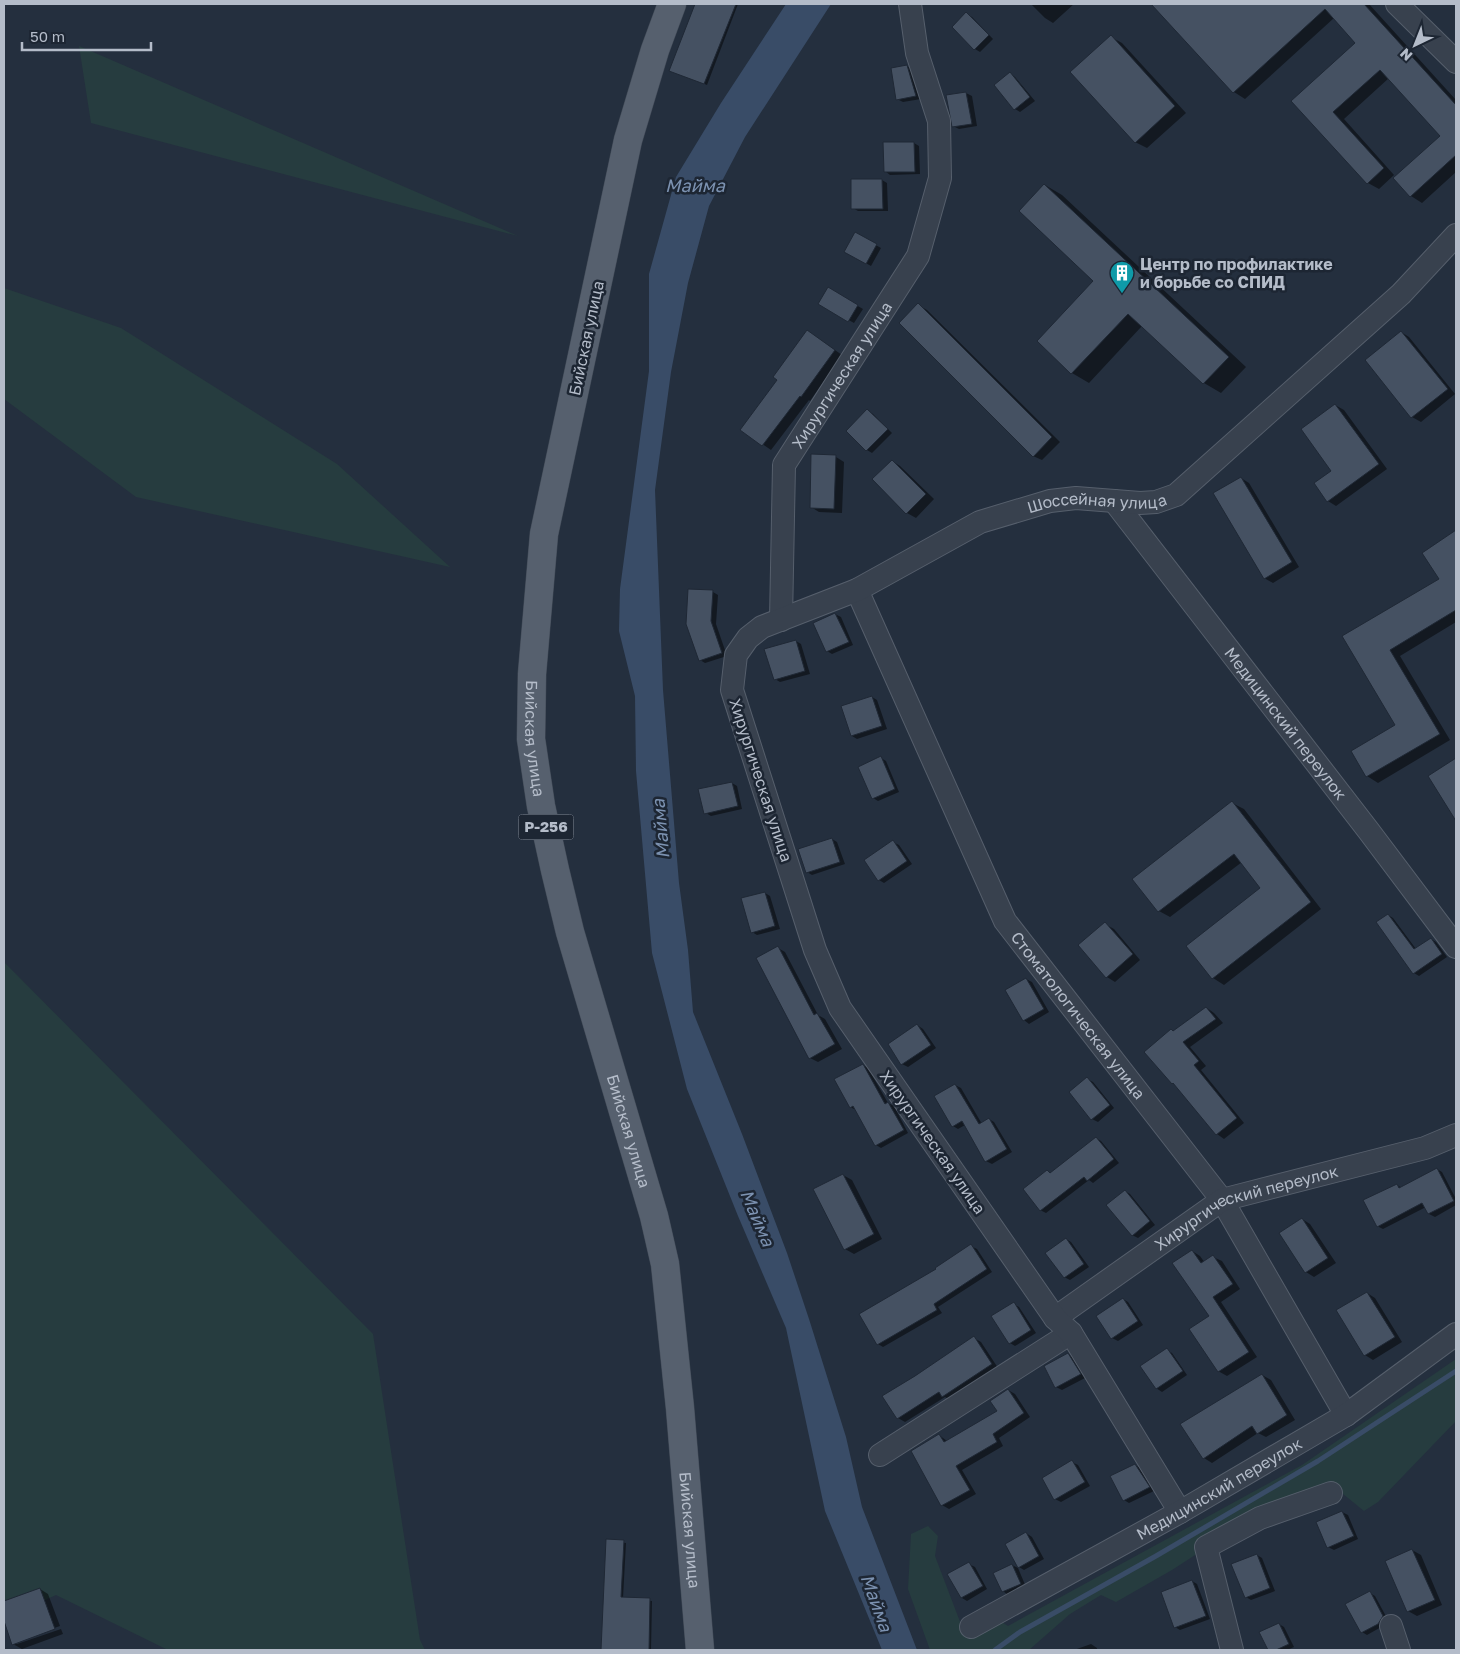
<svg xmlns="http://www.w3.org/2000/svg" width="1460" height="1654" viewBox="0 0 1460 1654" font-family="'Golos Text',sans-serif">
<style>
.green{fill:#263c3f}
.water{fill:#394c67}
.shadow{fill:#0007}
.lines{fill:none;stroke-linecap:round;stroke-linejoin:round}
.stream{stroke:#394c67;stroke-width:5}
.building{fill:#455162;stroke:#1f2835}
.minor-casing{stroke:#565f6c;stroke-width:24}
.major-casing{stroke:#414a57;stroke-width:29}
.minor{stroke:#38414e;stroke-width:22}
.major{stroke:#56606e;stroke-width:28}
.labels{text-anchor:middle;stroke-width:5;stroke-linejoin:round;paint-order:stroke}
.shield{fill:#1d2633;stroke:#878f9c;stroke-width:1}
.shield-label{font-size:15px;font-weight:bold;fill:#b4bcc9}
.poi-label{font-size:16px;font-weight:bold;fill:#b4bcc9;stroke:#1d2633;text-anchor:start}
.street-label{font-size:16px;fill:#b4bcc9;stroke:#1d2633}
.water-label{font-size:18px;font-style:italic;fill:#7c92b1;stroke:#1d2633}
</style>
<rect width="100%" height="100%" fill="#242f3e"/>
<path class="green" d="M79,46L518,236L91,123Z
M4,288L121,328L337,464L450,567L136,497L4,399Z
M4,962L373,1334L420,1640L425,1650H168L56,1595L4,1619Z
M1456,1359V1421L1378,1502L1364,1511L1332,1485L1280,1500L1172,1570L1116,1602L1101,1595L1070,1614L1029,1650H930L908,1589L911,1534L928,1526L938,1536L935,1556L962,1627L997,1619L1008,1626L1302,1465Z"/>
<path class="water" d="M786,4H831L745,137L709,206L688,283L671,372L655,490L663,690L679,883L688,950L693,1012L742,1134L787,1253L809,1319L846,1437L862,1507L917,1650H882L825,1511L786,1328L738,1216L687,1089L652,953L636,771L635,696L619,631L620,589L649,371V274L676,177L721,103Z"/>
<path class="shadow" d="M697,4H738L707,85L671,70Z
M1031,4H1074L1053,23L1045,18Z
M1153,4H1369L1456,100V172L1422,203L1411,196L1442,136L1389,78L1344,119L1394,175L1379,189L1368,183L1293,101L1357,43L1334,18L1245,99L1234,92Z
M966,14L972,17L993,39L980,52L975,49Z
M1111,37L1122,43L1186,113L1147,148L1135,142Z
M907,66L912,70L921,99L903,102L897,99Z
M1010,74L1015,77L1035,101L1020,112L1015,109Z
M966,93L972,96L977,126L959,129L953,126Z
M884,143H914L919,146L920,174L890,175L885,171Z
M882,180L887,183L888,211H858L853,208Z
M1045,185L1062,195L1246,367L1221,393L1204,383L1142,326L1089,383L1072,373L1095,281Z
M856,234L881,248L871,266L846,252Z
M828,289L863,309L854,323L820,304Z
M918,305L927,310L1060,442L1042,460L1033,456Z
M1401,332L1409,337L1455,394L1421,422L1412,417Z
M815,336L842,355L810,401L809,400L771,450L742,430Z
M1335,405L1344,410L1387,469L1336,506L1328,501L1333,471Z
M868,411L873,414L892,433L872,453L867,450Z
M836,457L844,462L842,513L819,512L811,507Z
M892,461L900,466L934,499L916,518L907,513Z
M1241,478L1249,483L1299,567L1273,583L1264,578Z
M1453,534L1456,536V622L1400,656L1450,740L1378,783L1367,776L1353,751L1396,725L1344,637L1441,579Z
M713,592L718,595L716,624L727,656L705,663L700,660Z
M835,614L841,617L853,645L832,654L827,651Z
M796,641L801,644L810,674L780,682L775,679Z
M872,697L877,700L887,729L857,739L852,736Z
M881,758L886,761L899,792L878,801L873,798Z
M1456,760V811L1449,807L1430,777Z
M732,783L737,786L742,809L711,816L706,813Z
M1232,803L1244,809L1321,909L1224,985L1213,978L1262,889L1242,862L1170,917L1159,911Z
M832,839L837,842L845,864L812,875L807,872Z
M893,842L899,845L912,864L884,883L879,880Z
M765,893L770,896L780,929L757,935L752,932Z
M1388,915L1393,918L1416,949L1431,939L1436,942L1447,957L1419,976L1414,973Z
M1105,924L1114,929L1140,960L1115,982L1107,977Z
M778,948L785,952L818,1015L825,1019L842,1049L818,1062L810,1058Z
M1026,979L1032,982L1049,1012L1029,1024L1024,1020Z
M1207,1008L1214,1013L1223,1023L1190,1047L1206,1066L1201,1070L1244,1123L1224,1139L1217,1134L1177,1085L1173,1083L1146,1052Z
M917,1025L923,1029L936,1048L908,1067L902,1064Z
M863,1065L868,1068L888,1103L894,1106L908,1133L881,1148L876,1145L856,1110L850,1107Z
M1087,1079L1093,1082L1114,1108L1098,1122L1092,1119Z
M955,1085L961,1088L982,1124L989,1119L994,1122L1012,1152L992,1164L986,1161L965,1125L958,1129L953,1126Z
M1096,1138L1101,1141L1119,1163L1093,1183L1089,1180L1046,1213L1040,1210L1051,1174Z
M1437,1169L1442,1172L1456,1199V1205L1435,1217L1429,1214L1426,1207L1383,1229L1377,1226L1397,1185L1402,1188Z
M843,1175L852,1180L882,1239L854,1254L845,1249Z
M1125,1191L1130,1194L1155,1225L1138,1238L1132,1235Z
M1302,1219L1310,1224L1336,1263L1314,1277L1306,1272Z
M1066,1239L1071,1242L1089,1267L1070,1280L1064,1277Z
M971,1246L977,1249L992,1272L938,1307L942,1313L883,1347L878,1344L938,1269Z
M1192,1251L1200,1256L1205,1263L1213,1257L1222,1261L1240,1289L1221,1302L1257,1357L1227,1376L1218,1371L1211,1317Z
M1367,1293L1375,1298L1402,1342L1373,1360L1365,1355Z
M1123,1299L1128,1302L1143,1325L1118,1341L1112,1338L1097,1316Z
M1014,1304L1019,1307L1036,1333L1015,1346L1010,1343Z
M974,1338L981,1342L998,1368L950,1400L945,1397L905,1422L898,1418L884,1396Z
M1167,1350L1172,1353L1187,1375L1162,1392L1156,1388Z
M1068,1354L1073,1357L1085,1378L1062,1390L1056,1387Z
M1262,1375L1271,1380L1295,1420L1266,1437L1258,1433L1212,1463L1204,1458Z
M1008,1390L1015,1394L1030,1417L999,1438L1003,1446L962,1470L976,1494L949,1509L942,1505L939,1435L947,1441L998,1411Z
M1072,1462L1078,1465L1090,1486L1061,1502L1055,1499Z
M1135,1465L1140,1468L1154,1491L1129,1503L1124,1500Z
M1342,1512L1348,1515L1358,1539L1334,1550L1328,1547Z
M1026,1533L1032,1537L1044,1559L1024,1570L1019,1567Z
M608,1541L626,1543L623,1598L652,1601L651,1650H603Z
M1412,1550L1421,1555L1442,1605L1417,1616L1408,1611Z
M1257,1555L1262,1558L1275,1591L1251,1600L1246,1597Z
M969,1564L975,1567L987,1589L967,1601L962,1598L949,1575Z
M1012,1565L1018,1568L1026,1587L1008,1595L1003,1591Z
M1192,1581L1197,1584L1210,1619L1180,1630L1175,1627Z
M40,1589L48,1594L60,1626L17,1641V1644L61,1629L63,1634L22,1649L13,1644L4,1618V1602Z
M1370,1593L1375,1596L1388,1620L1383,1626L1367,1635L1362,1632Z
M1279,1624L1284,1627L1294,1647L1287,1650H1269L1261,1633Z
M1091,1644L1097,1648V1650H1074Z"/>
<g class="lines">
<path class="stream" d="M995,1650L1020,1632L1156,1556L1318,1461L1456,1371"/>
</g>
<path class="building" d="M695,4H736L704,84L669,71Z
M1151,4H1364L1456,105V155L1410,197L1393,178L1440,136L1380,70L1333,112L1384,168L1367,184L1291,101L1355,43L1325,9L1233,93Z
M966,12L989,35L974,50L952,27Z
M1111,35L1175,106L1135,143L1070,72Z
M907,65L916,96L896,100L891,68Z
M1010,72L1030,97L1014,110L994,85Z
M966,92L972,124L952,127L946,95Z
M883,142H914L915,172H884Z
M851,179H882L883,209H851Z
M1044,184L1229,357L1203,384L1128,314L1071,374L1037,341L1093,281L1019,211Z
M855,232L877,244L866,264L844,252Z
M828,287L858,305L848,322L818,304Z
M918,303L1052,437L1033,457L899,323Z
M807,330L835,350L801,397L800,396L762,446L740,430L777,380L773,377Z
M1401,331L1448,389L1411,418L1365,360Z
M1335,404L1379,464L1327,502L1314,483L1331,471L1301,429Z
M867,409L888,429L866,451L846,431Z
M811,454L836,455L834,509L810,508Z
M892,460L926,494L906,514L872,479Z
M1241,477L1292,562L1264,579L1213,493Z
M1456,530V610L1390,650L1440,734L1366,777L1351,751L1395,725L1342,636L1439,579L1422,553Z
M688,589L713,590L711,621L722,653L699,661L686,624Z
M835,613L849,642L826,652L813,623Z
M796,640L805,671L774,680L764,649Z
M872,696L882,726L851,736L841,706Z
M881,756L895,789L872,799L858,767Z
M1456,758V821L1428,776Z
M732,782L738,806L704,814L698,789Z
M1232,801L1311,902L1212,979L1186,946L1260,888L1234,854L1158,912L1132,879Z
M832,838L840,862L806,873L798,849Z
M893,840L907,861L878,881L864,860Z
M765,892L775,926L751,933L741,898Z
M1388,914L1414,949L1431,938L1442,954L1413,974L1376,922Z
M1105,922L1133,954L1106,978L1078,945Z
M778,946L814,1015L817,1013L835,1044L809,1059L756,958Z
M1026,978L1044,1009L1023,1021L1005,990Z
M1206,1007L1216,1019L1183,1042L1199,1061L1194,1065L1237,1118L1216,1135L1173,1083L1172,1084L1144,1052L1171,1029L1173,1031Z
M917,1024L931,1045L901,1065L888,1044Z
M863,1064L885,1104L888,1102L904,1130L875,1146L853,1106L850,1108L834,1079Z
M1087,1077L1110,1105L1091,1120L1069,1092Z
M955,1084L979,1124L989,1118L1007,1149L985,1162L962,1121L952,1127L934,1096Z
M1096,1137L1114,1159L1087,1181L1084,1177L1040,1211L1023,1189L1047,1170L1050,1173Z
M1437,1168L1454,1201L1428,1214L1422,1203L1377,1227L1363,1200L1397,1184L1399,1188Z
M843,1174L874,1234L844,1250L813,1189Z
M1125,1190L1150,1221L1132,1236L1106,1205Z
M1302,1218L1328,1258L1305,1273L1279,1233Z
M1066,1238L1084,1264L1064,1278L1045,1253Z
M971,1244L987,1269L934,1304L937,1310L877,1345L859,1314L936,1269L935,1268Z
M1192,1250L1201,1263L1213,1255L1233,1284L1213,1297L1249,1352L1218,1372L1189,1329L1209,1316L1172,1263Z
M1367,1292L1395,1337L1364,1356L1336,1310Z
M1123,1298L1138,1321L1111,1339L1096,1316Z
M1014,1302L1031,1330L1009,1344L991,1316Z
M974,1336L992,1364L942,1397L939,1392L897,1419L882,1396L915,1376Z
M1167,1348L1183,1371L1156,1389L1140,1366Z
M1068,1353L1081,1374L1055,1388L1044,1366Z
M1262,1374L1287,1415L1257,1434L1252,1426L1203,1459L1180,1424Z
M1008,1389L1024,1413L993,1434L997,1442L956,1466L970,1490L941,1506L911,1451L939,1434L944,1442L997,1411L990,1401Z
M1072,1460L1085,1482L1054,1500L1042,1478Z
M1135,1464L1150,1487L1123,1501L1110,1476Z
M1342,1511L1354,1536L1327,1548L1316,1522Z
M1026,1532L1039,1556L1018,1568L1005,1544Z
M606,1539L624,1540L621,1597L650,1598L649,1650H601Z
M1412,1549L1435,1600L1407,1612L1385,1561Z
M1257,1554L1270,1588L1245,1598L1231,1564Z
M969,1562L983,1586L961,1598L947,1574Z
M1012,1564L1021,1584L1002,1592L993,1573Z
M1192,1580L1206,1616L1174,1628L1161,1592Z
M40,1588L55,1629L12,1645L4,1621V1601Z
M1370,1591L1383,1616L1378,1624L1361,1633L1345,1604Z
M1279,1623L1289,1644L1276,1650H1268L1259,1632Z"/>
<g class="lines">
<defs>
<g id="minor">
<path d="M1397,4L1456,62"/>
<path id="s1" d="M1114,501L1368,830L1456,947"/>
<path id="s2" d="M857,590L1005,921L1222,1200L1346,1415"/>
<path id="s3" d="M781,620L784,465L918,256L940,178L939,121L917,53L910,4"/>
<path id="s4" d="M1055,1318L1222,1200L1425,1148L1456,1135"/>
<path d="M880,1455L1071,1333"/>
<path id="s5" d="M1180,1512L1071,1333L1055,1318L840,1008L815,950L732,690L736,655L748,638L762,627L857,590L980,522L1050,501L1076,498L1140,503L1156,502L1176,495L1401,294L1456,235"/>
<path d="M1391,1626L1399,1650"/>
<path id="s6" d="M971,1627L1180,1512L1346,1415L1456,1334"/>
<path d="M1232,1650L1206,1547L1260,1518L1331,1493"/>
</g>
<g id="major">
<path id="s7" d="M672,4L655,50L628,140L544,534L532,674L531,739L541,806L555,870L570,932L654,1216L665,1264L680,1408L700,1650"/>
</g>
</defs>
<use href="#minor" class="minor-casing"/>
<use href="#major" class="major-casing"/>
<use href="#minor" class="minor"/>
<use href="#major" class="major"/>
</g>
<defs>
<symbol id="building-pin" viewBox="-11 -11 22 30"><path d="M0 17L-7.5 6A9.5 9.5 0 1 1 7.5 6Z" fill="#0f9aa8" stroke="#1d2633"/><path d="M-4-6H4V6H1V3H-1V6H-4ZM-2.5-4.3h1.7v1.8h-1.7ZM.8-4.3h1.7v1.8H.8ZM-2.5-1h1.7V.8h-1.7ZM.8-1h1.7V.8H.8Z" fill="#fff"/></symbol>
</defs>
<g fill-rule="evenodd">
<use href="#building-pin" x="1108" y="259" width="28" height="38"/>
</g>
<g class="labels">
<rect class="shield" x="518.5" y="814.5" width="55" height="25" rx="4"/>
<g class="shield-label">
<text x="546" y="832">Р-256</text>
</g>
<g class="poi-label">
<text x="1140" y="270">Центр по профилактике<tspan x="1140" dy="18">и борьбе со СПИД</tspan></text>
</g>
<g class="street-label">
<text transform="translate(586 338) rotate(-78)" y="6">Бийская улица</text>
<text dy="6" stroke="none"><textPath href="#s3" startOffset="262">Хирургическая улица</textPath></text>
<text dy="6" stroke="none"><textPath href="#s5" startOffset="1381">Шоссейная улица</textPath></text>
<text dy="6" stroke="none"><textPath href="#s1" startOffset="281">Медицинский переулок</textPath></text>
<text dy="6" stroke="none"><textPath href="#s7" startOffset="751">Бийская улица</textPath></text>
<text transform="translate(761 780) rotate(72)" y="6">Хирургическая улица</text>
<text dy="6" stroke="none"><textPath href="#s2" startOffset="482">Стоматологическая улица</textPath></text>
<text dy="6" stroke="none"><textPath href="#s7" startOffset="1156">Бийская улица</textPath></text>
<text transform="translate(933 1142) rotate(55)" y="6">Хирургическая улица</text>
<text dy="6" stroke="none"><textPath href="#s4" startOffset="224">Хирургический переулок</textPath></text>
<text dy="6" stroke="none"><textPath href="#s6" startOffset="284">Медицинский переулок</textPath></text>
<text dy="6" stroke="none"><textPath href="#s7" startOffset="1561">Бийская улица</textPath></text>
</g>
<g class="water-label">
<text x="695" y="192">Майма</text>
<text transform="translate(661 829) rotate(-95)" y="6">Майма</text>
<text transform="translate(757 1218) rotate(67)" y="6">Майма</text>
<text transform="translate(876 1603) rotate(70)" y="6">Майма</text>
</g>
</g>
<rect width="1460" height="1654" fill="none" stroke="#b4bcc9" stroke-width="10"/>
<g transform="translate(1415 45) rotate(223)" stroke="#1d2633" stroke-width="4" paint-order="stroke">
<path d="M0-4L9 19L0 12L-9 19Z" fill="#b4bcc9"/>
<text y="-8" font-size="14" font-weight="bold" text-anchor="middle" fill="#b4bcc9">N</text>
</g>
<path d="M22 42v8h129v-8" fill="none" stroke="#b4bcc9" stroke-width="2.5"/>
<text x="30" y="42" font-size="15" fill="#b4bcc9" stroke="#1d2633" stroke-width="4" paint-order="stroke">50 m</text>
</svg>
